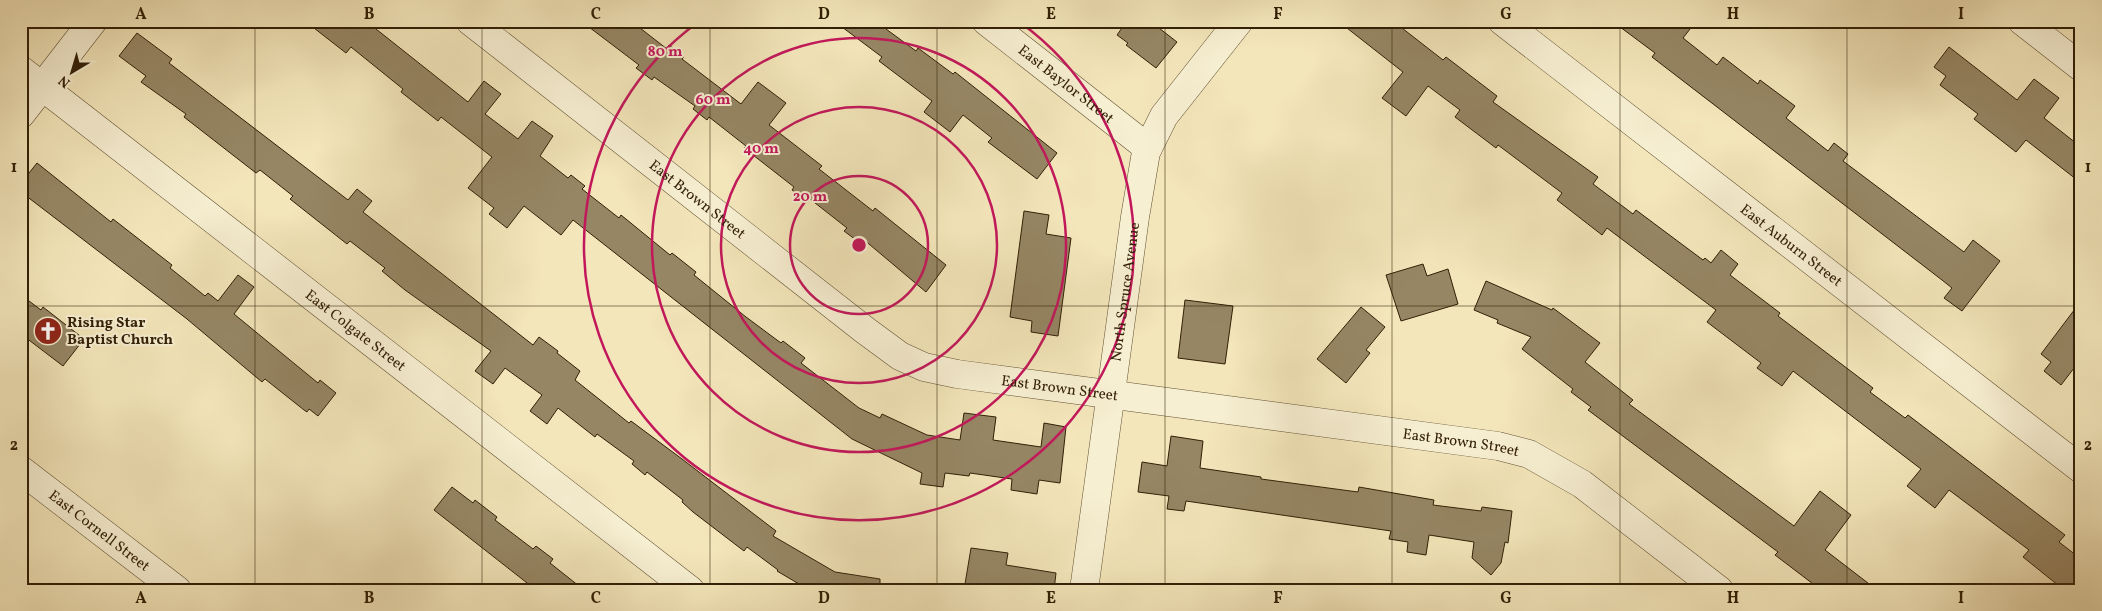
<svg xmlns="http://www.w3.org/2000/svg" width="2102" height="611" viewBox="0 0 2102 611" font-family="Vollkorn,serif">
<style>
.building{fill:#968664;stroke:#321f06}
.lines{fill:none;stroke-linecap:round;stroke-linejoin:round}
.minor-casing{stroke:#625133;stroke-width:29}
.minor{stroke:#f7efd2;stroke-width:28}
.grid{fill:none;stroke:#321f06;stroke-width:1;stroke-opacity:0.55}
.ring{fill:none;stroke:#c2185b;stroke-width:2.5}
.labels{text-anchor:middle;stroke-width:4;stroke-linejoin:round;paint-order:stroke}
.street-label{font-size:15px;fill:#321f06;stroke:#f7efd2}
.poi-label{font-size:15px;font-weight:bold;fill:#321f06;stroke:#f7efd2;text-anchor:start}
.centre{fill:#c2185b;stroke:#f7efd2;stroke-width:2.5}
.ring-label{font-size:15px;text-anchor:middle;font-weight:bold;fill:#c2185b;stroke:#f7efd2;stroke-width:4;stroke-linejoin:round;paint-order:stroke}
.neatline{fill:none;stroke:#321f06;stroke-width:2}
.grid-label{font-size:16px;text-anchor:middle;font-weight:bold;fill:#321f06}
</style>
<rect width="100%" height="100%" fill="#f3e6ba"/>
<filter id="stains"><feTurbulence type="fractalNoise" baseFrequency=".004" numOctaves="4"/><feColorMatrix values="0 0 0 0 .2 0 0 0 0 .09 0 0 0 0 .02 0 0 0 .5 -.17"/></filter>
<radialGradient id="worn" r=".72"><stop offset=".6" stop-color="#630" stop-opacity="0"/><stop offset="1" stop-color="#630" stop-opacity=".3"/></radialGradient>
<path class="building" d="M305,21H382L376,29L468,102L484,81L501,94L485,114L518,139L532,121L553,136L540,156L568,178L571,175L585,186L582,189L619,218L621,215L670,255L672,253L696,272L694,275L746,317L781,343L783,341L805,358L801,363L859,408L880,418L882,414L927,435L960,440L964,413L996,417L993,440L1041,447L1044,423L1066,427L1060,483L1039,480L1037,494L1011,490L1012,479L970,473L969,476L945,473L943,487L920,484L922,473L852,439L573,220L561,235L524,206L507,228L489,214L494,208L468,188L492,157L441,117L438,121L401,92L403,89L351,47L346,53Z
M581,21H631L667,49L669,45L684,57L682,59L741,104L758,82L786,103L769,125L822,166L819,169L873,211L875,208L946,265L926,292L863,239L860,243L844,231L847,228L810,199L808,202L792,190L794,187L744,148L746,146L709,117L707,120L693,109L695,106L654,77L652,80L636,68L639,65Z
M834,21H891L886,29L916,51L918,48L953,74L955,72L1057,153L1037,179L988,142L992,138L963,115L950,132L924,112L932,101L879,61L882,57Z
M1127,21H1150L1177,42L1156,68L1126,45L1128,43L1117,35Z
M1338,21H1393L1443,60L1446,57L1497,96L1493,102L1598,177L1593,184L1633,214L1636,210L1703,260L1705,258L1711,263L1721,250L1738,264L1730,275L1780,313L1778,316L1873,388L1870,392L1905,418L1908,415L2065,535L2059,542L2081,559V576L2070,590H2064L2023,557L2029,550L1949,490L1935,508L1907,486L1921,469L1793,371L1782,386L1757,368L1761,363L1707,322L1716,310L1607,228L1602,235L1557,200L1562,193L1498,145L1496,148L1455,117L1460,110L1428,86L1406,116L1382,98L1403,72Z
M1612,21H1679L1690,29L1683,38L1717,65L1723,57L1758,84L1760,80L1795,106L1786,118L1828,151L1834,143L1848,154L1843,161L1964,252L1973,240L2000,261L1962,311L1944,298L1952,288L1942,280L1652,57L1655,53Z
M137,33L172,59L169,63L348,200L357,189L372,201L363,212L533,345L539,337L558,351L557,353L580,371L575,380L629,423L631,421L682,459L776,531L773,536L835,572L880,579V590H795L799,584L777,571L778,570L747,547L744,551L693,512L682,502L683,500L647,472L645,475L632,464L634,461L597,434L595,437L558,408L547,424L530,411L542,395L505,368L493,384L475,371L491,351L405,290L382,271L385,268L350,241L347,244L290,199L293,196L260,170L256,173L184,117L186,114L141,82L146,76L119,56Z
M1949,47L2017,100L2034,79L2059,98L2044,118L2081,147V183L2026,140L2016,152L1974,119L1978,114L1940,85L1946,76L1934,67Z
M37,163L111,222L113,219L172,265L170,268L205,296L208,293L218,301L238,275L254,287L234,314L318,383L320,380L336,393L318,416L309,409L307,412L304,410L265,379L262,382L187,319L21,192V183Z
M1024,211L1049,215L1046,234L1071,238L1058,336L1031,332L1032,321L1010,317Z
M1423,264L1427,276L1448,269L1458,304L1401,321L1386,275Z
M1486,281L1552,310L1553,308L1600,343L1585,362L1633,400L1629,404L1794,526L1820,491L1851,515L1825,550L1877,590H1821L1775,555L1778,552L1588,410L1591,407L1571,392L1573,389L1522,349L1531,337L1497,323L1498,320L1474,310Z
M21,295L41,310L43,307L84,339L63,366L21,334Z
M1185,300L1233,306L1225,364L1178,358Z
M2081,301V359L2061,385L2044,371L2051,362L2041,354Z
M1361,307L1385,327L1366,350L1370,353L1346,383L1317,359Z
M1171,436L1203,441L1200,468L1261,477V479L1358,492L1359,487L1434,500L1433,505L1481,511L1482,507L1512,511L1508,543L1505,542L1501,563L1491,575L1472,558L1474,542L1429,535L1426,555L1407,552L1408,542L1389,539L1391,531L1186,501L1184,511L1167,509L1169,496L1138,492L1142,462L1167,466Z
M452,487L473,503L475,500L497,517L495,520L533,549L536,546L553,559L550,563L584,590H536L434,510Z
M971,548L1008,553L1006,565L1056,573L1054,590H964Z"/>
<g class="lines">
<defs>
<g id="minor">
<path id="s1" d="M470,21L866,331L900,356L924,367L957,374L1498,446L1529,454L1582,484L1719,590"/>
<path id="s2" d="M986,21L1148,148"/>
<path id="s3" d="M1502,21L2081,469"/>
<path d="M2022,21L2081,67"/>
<path id="s4" d="M21,70L690,590"/>
<path d="M21,114L93,21"/>
<path id="s5" d="M21,470L177,590"/>
<path id="s6" d="M1084,590L1135,217L1146,152L1164,116L1239,21"/>
</g>
</defs>
<use href="#minor" class="minor-casing"/>
<use href="#minor" class="minor"/>
</g>
<path class="grid" d="M255,21V590M482,21V590M710,21V590M937,21V590M1165,21V590M1392,21V590M1620,21V590M1847,21V590M21,306H2081"/>
<g class="ring">
<circle cx="859" cy="245" r="69"/>
<circle cx="859" cy="245" r="138"/>
<circle cx="859" cy="245" r="207"/>
<path d="M1021 23A275 275 0 1 1 697 23"/>
</g>
<defs>
<symbol id="church-disc" viewBox="-11 -11 22 22"><circle r="9.5" fill="#8f2418" stroke="#f7efd2"/><path d="M-1.2-6h2.4v3.5h3.3v2.4h-3.3V6h-2.4V-.1h-3.3v-2.4h3.3Z" fill="#fff"/></symbol>
</defs>
<g fill-rule="evenodd">
<use href="#church-disc" x="32" y="315" width="32" height="32"/>
</g>
<g class="labels">
<g class="street-label">
<text dy="5" stroke="none"><textPath href="#s2" startOffset="102">East Baylor Street</textPath></text>
<text dy="5" stroke="none"><textPath href="#s1" startOffset="289">East Brown Street</textPath></text>
<text dy="5" stroke="none"><textPath href="#s3" startOffset="366">East Auburn Street</textPath></text>
<text dy="5" stroke="none"><textPath href="#s6" startOffset="301">North Spruce Avenue</textPath></text>
<text dy="5" stroke="none"><textPath href="#s4" startOffset="424">East Colgate Street</textPath></text>
<text dy="5" stroke="none"><textPath href="#s1" startOffset="709">East Brown Street</textPath></text>
<text dy="5" stroke="none"><textPath href="#s1" startOffset="1114">East Brown Street</textPath></text>
<text dy="5" stroke="none"><textPath href="#s5" startOffset="99">East Cornell Street</textPath></text>
</g>
<g class="poi-label">
<text x="67" y="327">Rising Star<tspan x="67" dy="17">Baptist Church</tspan></text>
</g>
</g>
<circle cx="859" cy="245" r="8" class="centre"/>
<g class="ring-label">
<text x="665" y="56">80 m</text>
<text x="713" y="104">60 m</text>
<text x="761" y="153">40 m</text>
<text x="810" y="201">20 m</text>
</g>
<rect width="2102" height="611" fill="none" stroke="#f3e6ba" stroke-width="55"/>
<g transform="translate(72 72) rotate(218)" stroke="#f7efd2" stroke-width="4" paint-order="stroke">
<path d="M0-4L9 19L0 12L-9 19Z" fill="#321f06"/>
<text y="-8" font-size="14" font-weight="bold" text-anchor="middle" fill="#321f06">N</text>
</g>
<rect x="28" y="28" width="2046" height="556" class="neatline"/>
<g class="grid-label">
<text x="141" y="19">A</text>
<text x="369" y="19">B</text>
<text x="596" y="19">C</text>
<text x="824" y="19">D</text>
<text x="1051" y="19">E</text>
<text x="1278" y="19">F</text>
<text x="1506" y="19">G</text>
<text x="1733" y="19">H</text>
<text x="1961" y="19">I</text>
<text x="14" y="172">1</text>
<text x="2088" y="172">1</text>
<text x="14" y="450">2</text>
<text x="2088" y="450">2</text>
<text x="141" y="603">A</text>
<text x="369" y="603">B</text>
<text x="596" y="603">C</text>
<text x="824" y="603">D</text>
<text x="1051" y="603">E</text>
<text x="1278" y="603">F</text>
<text x="1506" y="603">G</text>
<text x="1733" y="603">H</text>
<text x="1961" y="603">I</text>
</g>
<rect width="100%" height="100%" filter="url(#stains)"/>
<rect width="100%" height="100%" fill="url(#worn)"/>
</svg>
